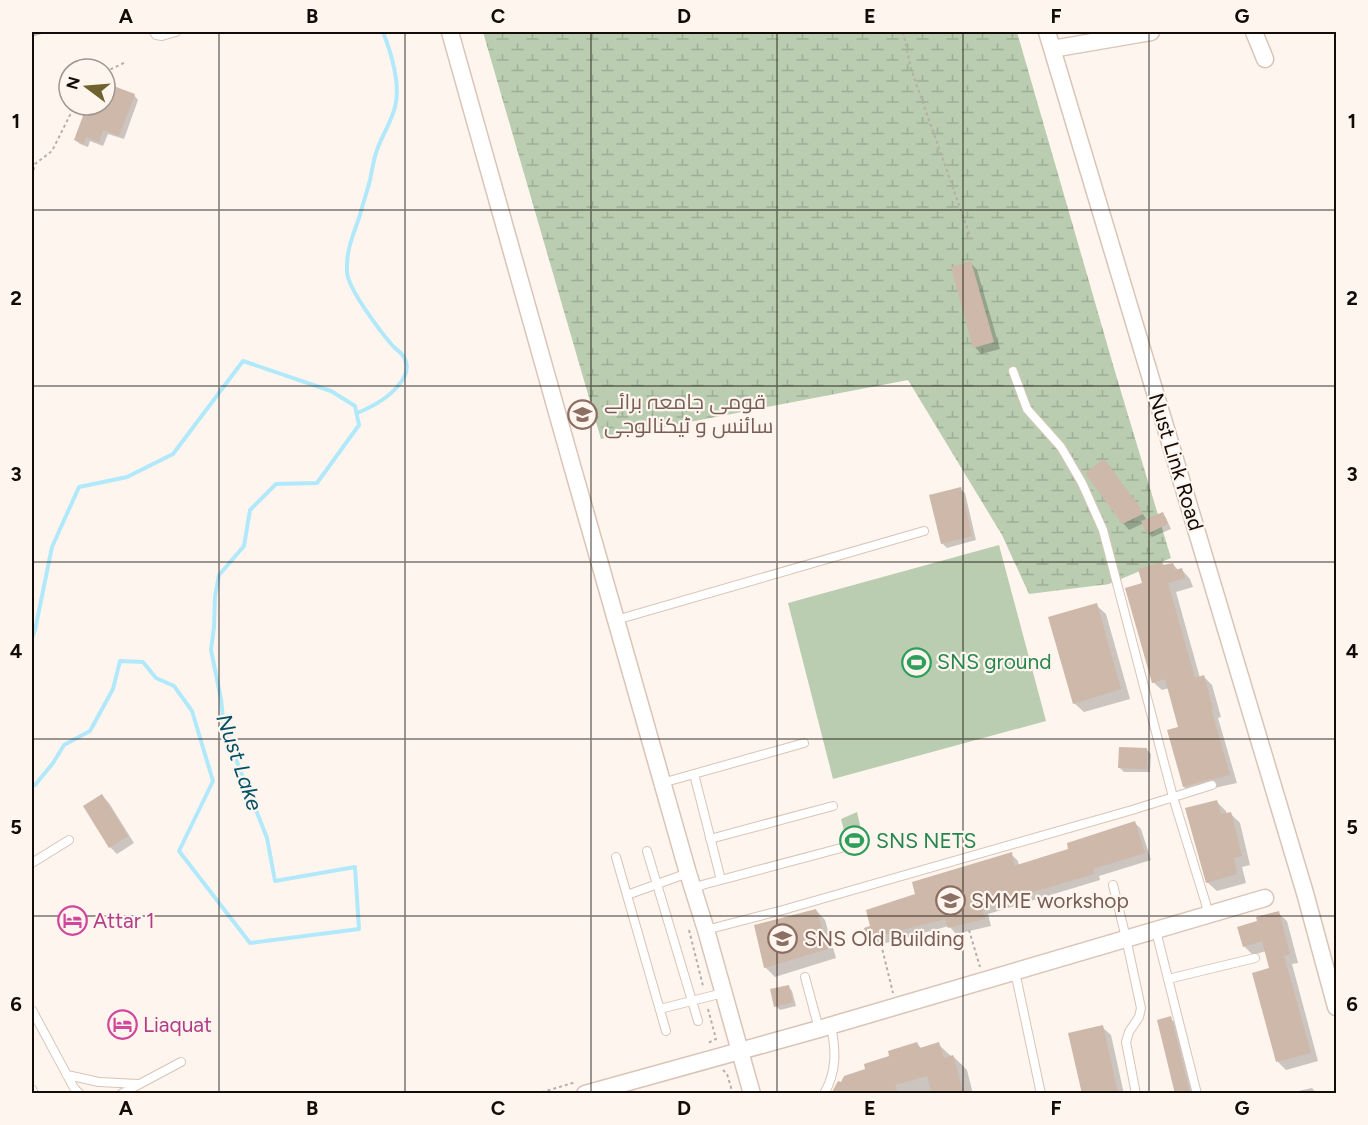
<svg xmlns="http://www.w3.org/2000/svg" width="1368" height="1125" viewBox="0 0 1368 1125" font-family="Figtree,Cairo,sans-serif">
<style>
.wetland{fill:url(#wetland-marsh)}
.pitch{fill:#bacdb0}
.shadow{fill:#0003}
.lines{fill:none;stroke-linecap:round;stroke-linejoin:round}
.stream{stroke:#b1e9fa;stroke-width:4}
.building{fill:#cdb8a9}
.service-casing{stroke:#d9c4b6;stroke-width:10}
.minor-casing{stroke:#d9c4b6;stroke-width:19}
.path{stroke:#b6aea9;stroke-width:2;stroke-dasharray:3 3;stroke-linecap:butt}
.service{stroke:#fff;stroke-width:8}
.minor{stroke:#fff;stroke-width:16}
.grid{fill:none;stroke:#120b07;stroke-width:1.5;stroke-opacity:0.55}
.labels{text-anchor:middle;stroke-width:4.5;stroke-linejoin:round;paint-order:stroke}
.education-label{font-size:21px;fill:#785e54;stroke:#fef5ef;text-anchor:start}
.street-label{font-size:21px;fill:#120b07;stroke:#fef5ef}
.leisure-label{font-size:21px;fill:#27864d;stroke:#fef5ef;text-anchor:start}
.hotel-label{font-size:21px;fill:#b23c85;stroke:#fef5ef;text-anchor:start}
.water-label{font-size:22px;font-style:italic;fill:#015264;stroke:#fef5ef}
.neatline{fill:none;stroke:#120b07;stroke-width:2}
.grid-label{font-size:20px;text-anchor:middle;font-weight:bold;fill:#120b07}
</style>
<defs>
<pattern id="wetland-marsh" width="20" height="14" patternUnits="userSpaceOnUse" patternTransform="scale(1.5)"><rect width="20" height="14" fill="#bacdb0"/><path d="M1 5h8M5 5V1M11 12h8M15 12V8" fill="none" stroke="#9faf96"/></pattern>
</defs>
<rect width="100%" height="100%" fill="#fef5ef"/>
<path class="wetland" d="M483,32H1017L1116,375L1171,558L1109,584L1029,594L1002,535L908,380L601,439Z"/>
<path class="pitch" d="M999,545L1046,721L833,779L788,603Z
M857,812L866,850L850,854L841,819Z"/>
<path class="shadow" d="M32,32H48L32,37Z
M105,92L110,94L134,95L138,100L124,139L108,134L103,146L90,141L88,147L80,144L75,140L88,105H105Z
M971,263L977,270L1000,349L981,354L975,347Z
M1104,460L1110,467L1147,520L1162,513L1166,518L1171,529L1152,537L1148,533L1144,523L1129,530L1123,523Z
M960,489L965,493L976,540L947,548L942,543Z
M1162,563L1165,566L1173,564L1179,571L1182,570L1190,579L1193,587L1176,592L1200,678L1204,677L1212,685L1221,717L1218,718L1237,783L1219,787L1193,795L1184,787L1179,728L1169,688L1162,690L1153,682L1144,584Z
M1096,605L1106,614L1130,699L1084,712L1074,703Z
M1146,749L1151,754L1150,772H1124L1120,768Z
M102,796L109,803L134,843L117,854L110,847Z
M1216,801L1226,811L1227,815L1231,814L1240,823L1250,865L1242,867L1246,883L1217,891L1207,882Z
M1134,822L1141,829L1151,860L1099,876L1100,880L988,914L991,926L956,934L949,926L875,946L868,939L866,929L917,895L1011,854L1018,861L1019,866L1070,850Z
M816,910L825,920L836,958L775,977L765,967Z
M1278,913L1287,921L1298,963L1292,964L1318,1061L1286,1070L1278,1062L1254,974L1271,969L1266,951L1253,955L1244,946L1259,922Z
M788,986L792,991L796,1006L780,1010L776,1006Z
M1170,1018L1179,1027L1196,1094H1176Z
M1102,1027L1111,1035L1124,1094H1084Z
M917,1044L922,1049L938,1044L952,1057L953,1056L967,1070L973,1094H933V1092L929,1094H832L841,1083Z
M1312,1088L1317,1094H1294V1092Z"/>
<g class="lines">
<path class="stream" d="M357,413C372,407 387,399 398,386C404,379 409,371 406,362C404,353 397,351 392,345C380,331 348,289 347,272C346,249 353,236 360,215C363,203 367,192 370,180C372,171 373,162 376,153C381,137 391,123 395,107C401,85 391,52 383,32
M32,638L35,630L52,547L79,487L127,477L173,454L243,361L331,391L355,406L359,425L317,483L276,484L250,510L244,546L219,575L215,596L214,627L211,650L221,699L224,729L267,838L275,881L355,867L359,929L250,943L179,851L213,781L192,711L174,686L156,678L143,662L120,661L113,689L90,731L64,745L53,763L35,785L32,786"/>
</g>
<path class="building" d="M111,85L135,94L119,136L103,130L99,142L86,137L84,144L74,140L87,105H105Z
M971,261L994,342L973,348L951,267Z
M1104,459L1139,506L1143,514L1122,524L1085,473Z
M961,487L972,536L941,544L929,495Z
M1163,512L1168,524L1147,534L1141,521Z
M1162,562L1163,565L1173,563L1175,570L1182,568L1185,578L1168,583L1195,678L1204,675L1213,709H1211L1230,775L1214,779H1210L1183,787L1167,730L1178,727L1165,679L1152,683L1125,588L1142,583L1138,569Z
M1097,603L1121,689L1073,704L1048,617Z
M1119,747L1147,748V769L1118,768Z
M102,794L128,836L109,848L83,806Z
M1217,800L1221,814L1231,812L1242,856L1234,858L1237,874L1206,883L1185,808Z
M1135,821L1145,853L1093,869L1094,874L982,907L985,919L948,928L945,919L867,939L864,928L870,926L866,910L915,894L912,882L1012,852L1014,866L1068,849L1067,843Z
M816,909L828,949L764,968L754,925Z
M1279,911L1290,954L1284,956L1311,1053L1276,1062L1252,973L1269,968L1262,941L1243,947L1237,927L1257,921L1256,917Z
M789,985L793,1002L774,1007L770,989Z
M1171,1016L1190,1094H1175L1157,1020Z
M1103,1025L1118,1094H1082L1068,1033Z
M917,1042L920,1048L939,1042L944,1058L953,1055L964,1094H932L927,1076L895,1085L898,1094H831L838,1081L841,1082L844,1076L865,1069L864,1064L889,1056L888,1051Z"/>
<g class="lines">
<defs>
<path id="service" d="M154,32L156,35L162,36L176,32
M1013,371L1027,409L1061,447L1082,483L1103,530L1173,797L1206,904L1208,915
M616,620L924,531
M694,774L721,880
M662,783L804,743
M710,839L833,806
M647,851L698,1021
M616,857L666,1031
M32,863L69,840
M1113,885L1126,938L1141,1008L1139,1017L1129,1032L1126,1042L1136,1094
M694,890L702,885L841,848
M627,895L688,873
M1157,929L1158,939L1197,1094
M706,930L783,910L1132,810L1212,785
M1014,972L1017,981L1041,1094
M805,977L819,1029
M1168,979L1255,958
M660,1009L723,993
M32,1010L74,1088L80,1094
M67,1075L99,1082L138,1084
M32,1089L34,1094
M121,1094L181,1062
M824,1094C837,1071 836,1050 831,1026"/>
<path id="minor" d="M450,32L569,455L688,873L706,930L752,1094
M1047,32L1305,893L1336,1007
M1254,32L1265,59
M1052,49L1151,32
M585,1094L819,1029L1265,898"/>
</defs>
<use href="#service" class="service-casing"/>
<use href="#minor" class="minor-casing"/>
<path class="path" d="M903,32L911,69L971,239
M105,72L126,62
M32,176L35,164L52,151L75,105
M689,930L703,986
M969,930L980,967
M881,944L893,993
M708,1009L716,1039L708,1043
M723,1070L727,1074L733,1094
M536,1094L576,1082"/>
<use href="#service" class="service"/>
<use href="#minor" class="minor"/>
</g>
<path class="grid" d="M219,32V1094M405,32V1094M591,32V1094M777,32V1094M963,32V1094M1149,32V1094M32,210H1336M32,386H1336M32,562H1336M32,739H1336M32,916H1336"/>
<defs>
<symbol id="university-ring" viewBox="-11 -11 22 22"><circle r="9.5" fill="#fef5ef" stroke="#8d6e63" stroke-width="1.5"/><path d="M0-5L7-2L0 1L-7-2ZM-4 1L0 2.5L4 1V4Q0 6-4 4Z" fill="#8d6e63"/></symbol>
<symbol id="stadium-ring" viewBox="-11 -11 22 22"><circle r="9.5" fill="#fef5ef" stroke="#2e9e5b" stroke-width="1.5"/><path d="M0-5a6.5 5 0 1 0 0 10a6.5 5 0 1 0 0-10ZM-3.5-1.8h7v3.6h-7Z" fill="#2e9e5b"/></symbol>
<symbol id="hotel-ring" viewBox="-11 -11 22 22"><circle r="9.5" fill="#fef5ef" stroke="#d1479c" stroke-width="1.5"/><path d="M-6-4.5h1.5V1H6V5H4.5V3h-9V5H-6ZM-4 0a1.8 1.8 0 1 1 3.6 0ZM.5 0V-2.5h3Q6-2.5 6 0Z" fill="#d1479c"/></symbol>
<symbol id="school-ring" viewBox="-11 -11 22 22"><circle r="9.5" fill="#fef5ef" stroke="#8d6e63" stroke-width="1.5"/><path d="M0-5L7-2L0 1L-7-2ZM-4 1L0 2.5L4 1V4Q0 6-4 4Z" fill="#8d6e63"/></symbol>
</defs>
<g fill-rule="evenodd">
<use href="#university-ring" x="566" y="398" width="33" height="33"/>
<use href="#stadium-ring" x="900" y="646" width="33" height="33"/>
<use href="#stadium-ring" x="838" y="824" width="33" height="33"/>
<use href="#university-ring" x="934" y="884" width="33" height="33"/>
<use href="#hotel-ring" x="56" y="904" width="33" height="33"/>
<use href="#school-ring" x="766" y="922" width="33" height="33"/>
<use href="#hotel-ring" x="106" y="1008" width="33" height="33"/>
</g>
<g class="labels">
<g class="education-label">
<text x="604" y="409">قومی جامعہ برائے<tspan x="604" dy="24">سائنس و ٹیکنالوجی</tspan></text>
<text x="971" y="908">SMME workshop</text>
<text x="804" y="946">SNS Old Building</text>
</g>
<g class="street-label">
<text transform="translate(1176 462) rotate(73)" y="7">Nust Link Road</text>
</g>
<g class="leisure-label">
<text x="937" y="669">SNS ground</text>
<text x="876" y="848">SNS NETS</text>
</g>
<g class="hotel-label">
<text x="93" y="928">Attar 1</text>
<text x="143" y="1032">Liaquat</text>
</g>
<g class="water-label">
<text transform="translate(240 762) rotate(71)" y="8">Nust Lake</text>
</g>
</g>
<rect width="1368" height="1125" fill="none" stroke="#fef5ef" stroke-width="66"/>
<g transform="translate(87 87) rotate(286)"><circle r="28" fill="#fef5ef" stroke="#a09792" stroke-width="1.5"/>
<path d="M0-4.5L10 22L0 15L-10 22Z" fill="#70622f"/>
<text y="-9" font-size="16" font-weight="bold" text-anchor="middle" fill="#120b07">N</text>
</g>
<rect x="33" y="33" width="1302" height="1059" class="neatline"/>
<g class="grid-label">
<text x="126" y="23">A</text>
<text x="312" y="23">B</text>
<text x="498" y="23">C</text>
<text x="684" y="23">D</text>
<text x="870" y="23">E</text>
<text x="1056" y="23">F</text>
<text x="1242" y="23">G</text>
<text x="16" y="128">1</text>
<text x="1352" y="128">1</text>
<text x="16" y="305">2</text>
<text x="1352" y="305">2</text>
<text x="16" y="481">3</text>
<text x="1352" y="481">3</text>
<text x="16" y="658">4</text>
<text x="1352" y="658">4</text>
<text x="16" y="834">5</text>
<text x="1352" y="834">5</text>
<text x="16" y="1011">6</text>
<text x="1352" y="1011">6</text>
<text x="126" y="1115">A</text>
<text x="312" y="1115">B</text>
<text x="498" y="1115">C</text>
<text x="684" y="1115">D</text>
<text x="870" y="1115">E</text>
<text x="1056" y="1115">F</text>
<text x="1242" y="1115">G</text>
</g>
</svg>
